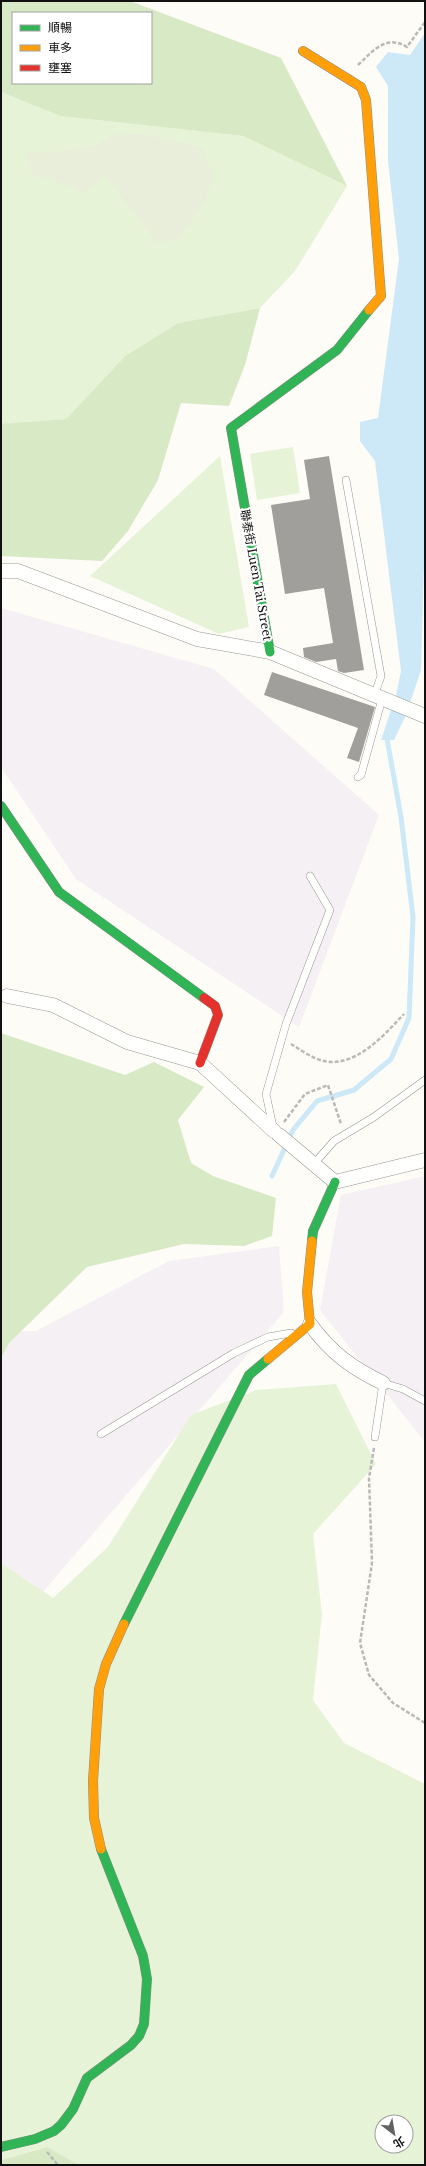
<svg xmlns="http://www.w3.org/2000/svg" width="426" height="2166" viewBox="0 0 426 2166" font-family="'Libre Baskerville','Noto Sans TC',serif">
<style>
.industrial{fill:#f5f0f3}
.green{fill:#e7f3d7;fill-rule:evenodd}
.forest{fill:#d8eac5;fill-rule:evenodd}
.cemetery{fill:#e9eedb}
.water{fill:#cde8f7}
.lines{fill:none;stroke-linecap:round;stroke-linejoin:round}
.stream{stroke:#cde8f7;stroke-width:5}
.building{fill:#a19f9c}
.lane-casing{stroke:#979795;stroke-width:8}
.street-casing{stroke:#979795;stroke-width:15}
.fast-casing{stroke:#8e8d8b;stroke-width:10}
.slow-casing{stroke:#8e8d8b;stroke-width:10}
.jam-casing{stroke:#8e8d8b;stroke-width:10}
.path{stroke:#b9b9b8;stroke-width:2.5;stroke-dasharray:4 2;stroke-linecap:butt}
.lane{stroke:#fffffe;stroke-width:7}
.street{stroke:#fffffe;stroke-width:14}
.fast{stroke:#30b455;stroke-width:9}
.slow{stroke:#ff9f0a;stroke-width:9}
.jam{stroke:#e5322d;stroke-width:9}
.labels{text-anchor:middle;stroke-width:4;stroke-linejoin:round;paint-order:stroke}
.street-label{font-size:12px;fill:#111;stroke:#fff}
</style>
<rect width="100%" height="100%" fill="#fdfcf7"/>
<path class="industrial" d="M1,608L214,669L379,815L299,1027L76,879L1,767Z
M425,1176V1442L320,1310L341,1195Z
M279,1246L284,1312L35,1601L1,1569V1332L36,1331L169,1261Z"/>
<path class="green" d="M1,92L60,116L243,136L347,186L295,271L260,308L178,323L125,356L66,419L2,425Z
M293,447L300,493L257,500L250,454Z
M220,456L249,627L219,634L90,576Z
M336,1384L376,1464L313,1534L322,1614L313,1700L344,1743L425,1784V2165H79L46,2147L1,2160V1563L53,1598L108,1547L191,1415L256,1390ZM382,2122H406V2146H382Z"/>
<path class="forest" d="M1,1H130L281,58L347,186L243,136L60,116L1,92ZM13,13H151V83H13Z
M260,308L245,365L229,406L181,403L158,480L128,531L102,561L1,556V424L66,419L125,356L178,323Z
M1,1033L125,1075L154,1062L204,1087L178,1120L191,1163L213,1176L276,1198L272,1236L244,1246L184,1244L87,1267L9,1343L1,1358Z
M47,2147L79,2165H1V2160Z"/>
<path class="cemetery" d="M143,134L202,147L213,176L206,201L178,240L156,242L106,177L83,193L73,187L33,175L28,162V153L58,152L97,145L111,135Z"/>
<path class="water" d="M425,33V529L421,670L406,715L394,740H381L396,695L401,671L375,461L360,441V422L378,418L399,259L388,161V86L376,67L388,52L410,55Z"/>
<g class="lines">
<path class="stream" d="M272,1176L293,1130L317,1101L354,1090L391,1059L409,1018L413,917L401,817L387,739L390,734"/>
</g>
<path class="building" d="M329,456L364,670L344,673L338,671L336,659L316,662L304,657L303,648L333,643L324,588L285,594L271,505L310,499L304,460Z
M272,672L375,707L359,762L347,758L358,728L264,695Z"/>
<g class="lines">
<defs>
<path id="lane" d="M346,480L381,676L374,696
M358,777L361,775L382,699
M273,1127L266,1094L286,1024L330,910L310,876
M313,1165L334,1141L374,1117L425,1080
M101,1434L234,1353L268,1337L291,1333
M375,1437L383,1383L403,1389L425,1401"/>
<path id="street" d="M1,571H18L197,639L270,652L425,716
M7,996L53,1005L127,1042L200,1063L274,1131
M279,1135L335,1182L425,1160
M310,1324C331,1353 352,1368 383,1383"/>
<path id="fast" d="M270,652L231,428L337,350L369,310
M1,806L59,892L204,998
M312,1241L313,1231L335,1182
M124,1624L249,1375L268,1359
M1,2147L35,2139L54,2131L61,2125L73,2109L87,2078L131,2045L139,2036L144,2024L147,1979L143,1956L101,1849"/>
<path id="slow" d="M303,51L361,87L366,100L381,296L369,310
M268,1359L310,1324L307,1292L312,1241
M101,1849L94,1818L93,1781L99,1689L106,1664L124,1624"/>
<path id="jam" d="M200,1063L218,1015L215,1006L204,998"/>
</defs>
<use href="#lane" class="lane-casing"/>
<use href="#street" class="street-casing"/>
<use href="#fast" class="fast-casing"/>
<use href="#slow" class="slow-casing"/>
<use href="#jam" class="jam-casing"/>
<path class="path" d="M358,65C373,51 386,34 407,47L425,22
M291,1044C301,1050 313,1059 324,1061C356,1068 385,1034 404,1014
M284,1122L305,1094L328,1085L341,1124
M374,1448L369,1478L372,1563L360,1643L369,1675L393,1703L425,1723
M47,2152L58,2165"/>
<use href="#lane" class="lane"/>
<use href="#street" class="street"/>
<use href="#fast" class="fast"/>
<use href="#slow" class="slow"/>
<use href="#jam" class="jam"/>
</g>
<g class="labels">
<g class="street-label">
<text transform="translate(256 575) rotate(80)" y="4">聯泰街 Luen Tai Street</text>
</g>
</g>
<rect width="426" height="2166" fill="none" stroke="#111111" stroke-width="4"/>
<rect x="12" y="12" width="140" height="72" fill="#ffffff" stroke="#a0a0a0"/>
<rect x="20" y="25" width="20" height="6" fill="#30b455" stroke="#a0a0a0"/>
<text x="48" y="32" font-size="12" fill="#111111">順暢</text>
<rect x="20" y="45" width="20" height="6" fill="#ff9f0a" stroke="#a0a0a0"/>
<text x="48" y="52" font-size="12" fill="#111111">車多</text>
<rect x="20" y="65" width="20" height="6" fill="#e5322d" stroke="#a0a0a0"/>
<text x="48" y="72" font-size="12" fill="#111111">壅塞</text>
<g transform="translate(394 2134) rotate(149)"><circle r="19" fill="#ffffff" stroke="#a0a0a0"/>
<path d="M0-3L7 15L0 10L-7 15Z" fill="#646362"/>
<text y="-6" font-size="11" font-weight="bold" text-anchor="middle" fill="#111111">北</text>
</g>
</svg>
